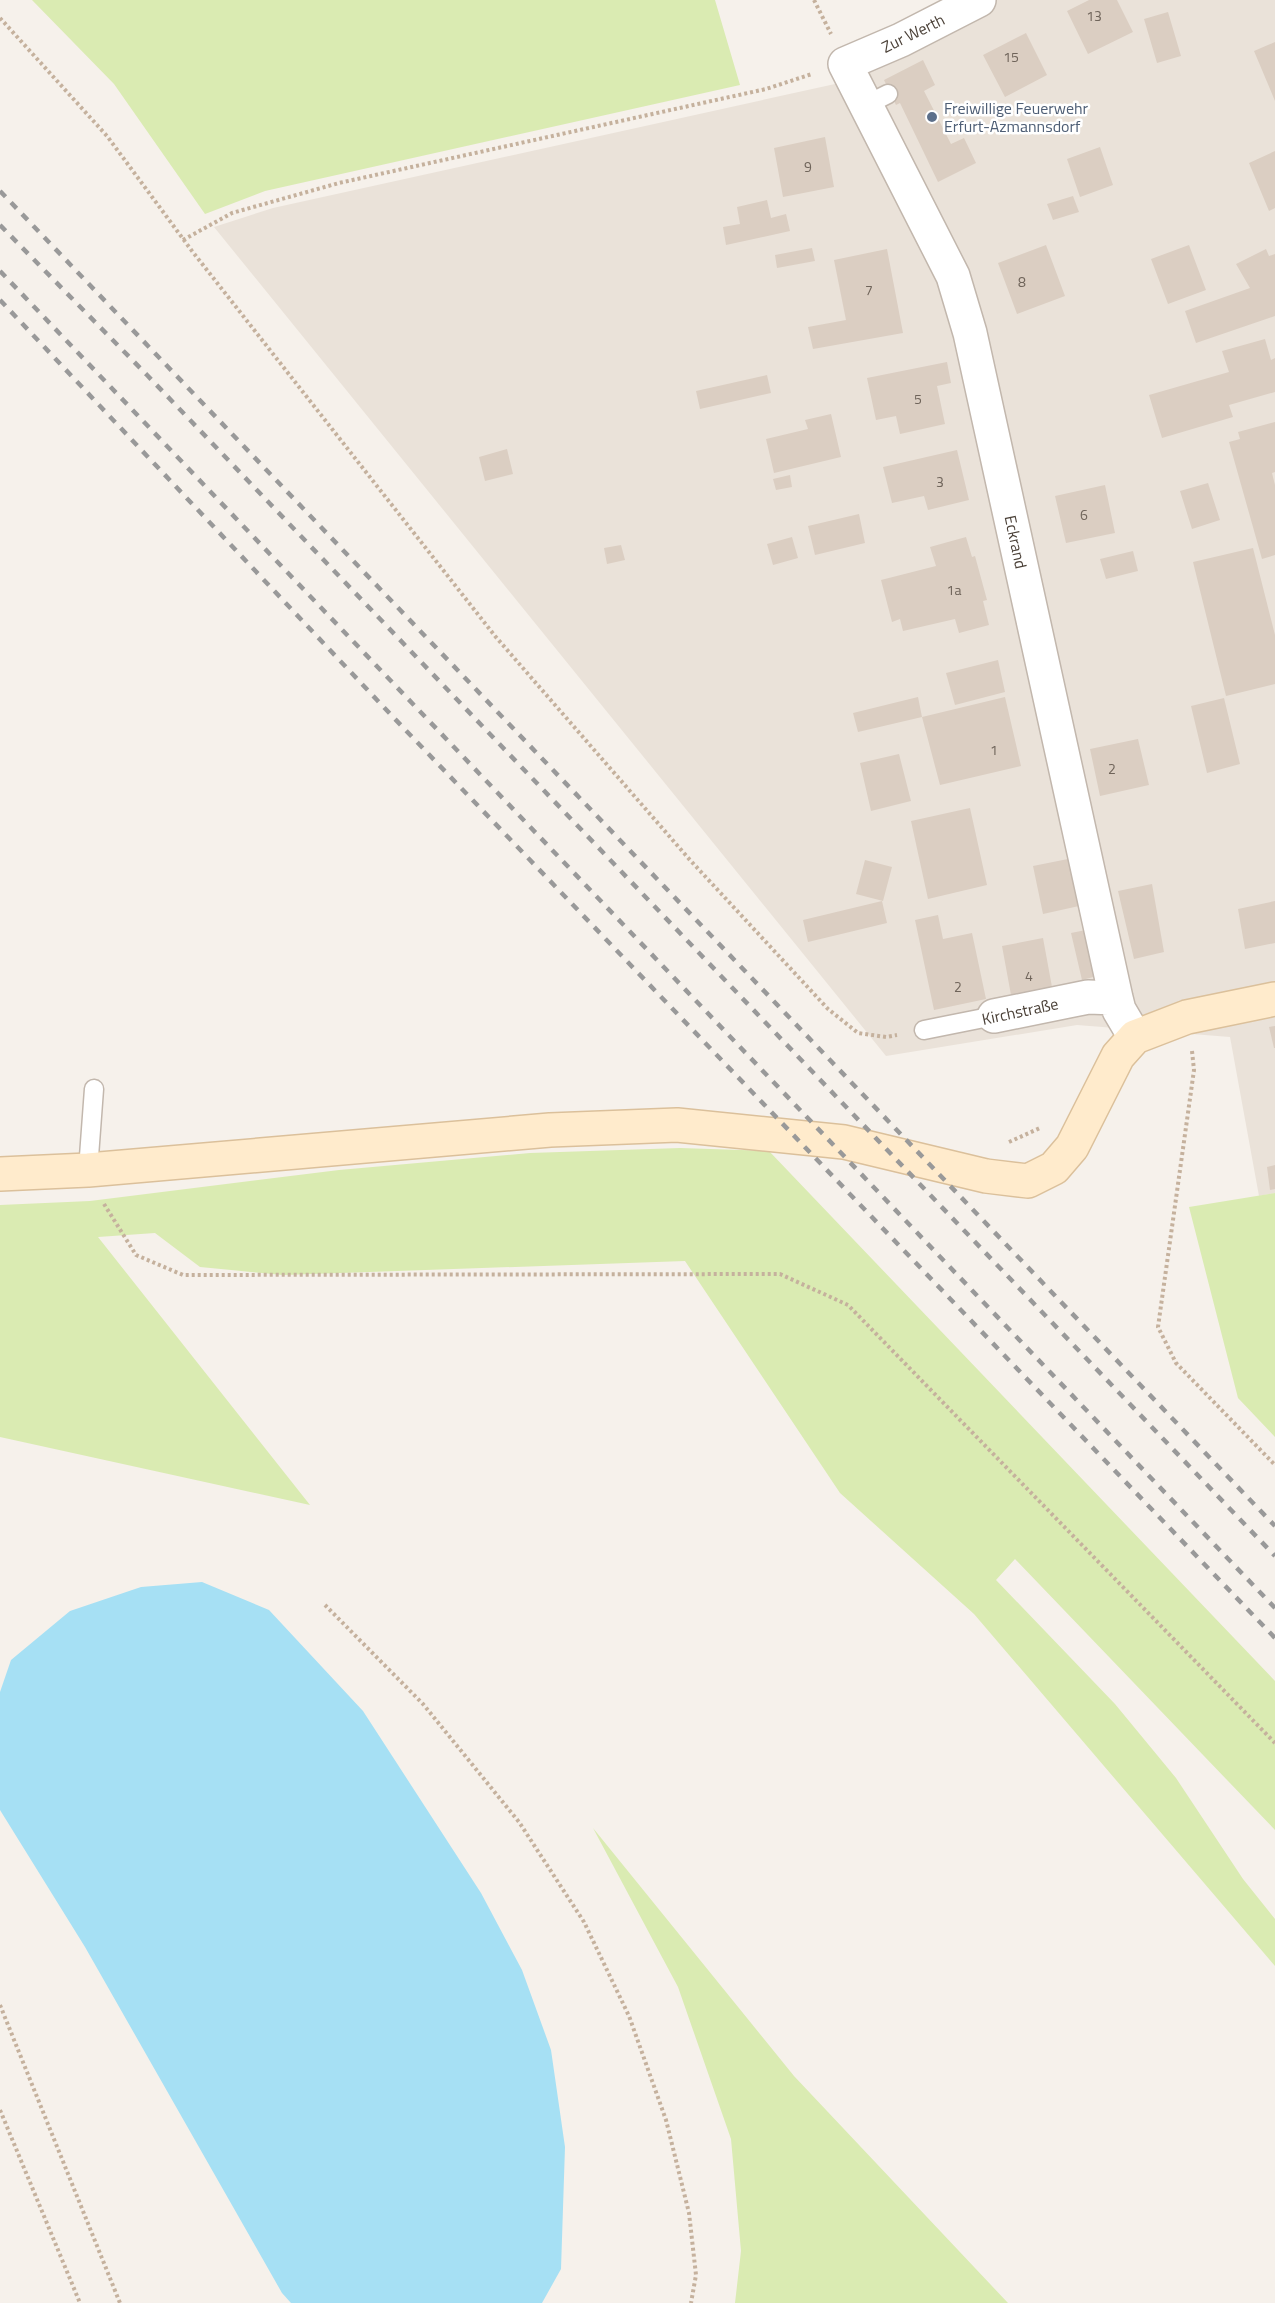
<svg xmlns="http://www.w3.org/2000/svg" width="1275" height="2303" viewBox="0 0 1275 2303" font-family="'Titillium Web',sans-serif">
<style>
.residential{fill:#eae2d9}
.green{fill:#daebb2}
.water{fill:#a6e0f4}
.building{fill:#dbcec2}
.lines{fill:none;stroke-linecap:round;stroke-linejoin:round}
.lane-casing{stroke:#c2b7ad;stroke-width:21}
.street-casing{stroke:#c2b7ad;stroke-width:36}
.secondary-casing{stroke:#dbc09b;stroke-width:36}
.path{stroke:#c5b19d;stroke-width:4;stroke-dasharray:3 3;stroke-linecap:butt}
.lane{stroke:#fff;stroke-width:18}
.street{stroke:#fff;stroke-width:33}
.secondary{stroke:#ffebcc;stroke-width:33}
.rail{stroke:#999;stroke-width:4.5;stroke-dasharray:8 8;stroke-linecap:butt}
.service-dot{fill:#5c6f8a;stroke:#fff;stroke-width:2}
.labels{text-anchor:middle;stroke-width:5;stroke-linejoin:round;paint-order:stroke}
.number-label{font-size:14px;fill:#6f645a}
.street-label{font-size:16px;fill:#4b4138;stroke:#fff}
.service-label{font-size:16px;fill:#4e5e75;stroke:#fff;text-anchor:start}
</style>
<rect width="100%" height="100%" fill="#f6f1eb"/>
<path class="residential" d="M951,0H1275V1193L1259,1196L1230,1037L1077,1025L886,1056L214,227L273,208L835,84L870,39Z"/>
<path class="green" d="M32,0H715L740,85L265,191L205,214L114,84Z
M680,1148L769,1151L1275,1681V1830L1015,1559L996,1580L1115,1704L1176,1778L1243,1879L1275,1919V1966L974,1614L840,1493L685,1261L283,1275L200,1267L155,1233L98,1237L310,1505L0,1437V1205L90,1201L339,1170L530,1153Z
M1275,1193V1437L1238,1398L1189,1207Z
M593,1828L794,2076L1008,2303H735L741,2251L731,2139L678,1987Z"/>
<path class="water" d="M202,1582L269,1610L363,1711L481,1893L522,1970L551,2050L565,2147L561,2269L542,2303H291L282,2293L85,1947L0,1810V1692L11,1660L70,1611L141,1587Z"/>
<path class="building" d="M1089,0H1117L1133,32L1088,54L1067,11Z
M1168,12L1181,56L1157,63L1144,19Z
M1026,33L1047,75L1005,97L983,55Z
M1275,42V101L1254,51Z
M923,60L935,85L924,91L951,144L964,138L976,163L938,182L900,103L896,105L884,80Z
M825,137L834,187L783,197L774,148Z
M1100,147L1113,185L1080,197L1067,159Z
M1275,151V208L1269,211L1249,163Z
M1073,196L1079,212L1053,220L1047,204Z
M767,200L771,218L786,214L790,231L726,245L723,227L740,224L737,207Z
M1046,245L1065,296L1017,314L998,263Z
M1189,245L1206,290L1168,304L1151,259Z
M812,248L815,261L777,268L775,255Z
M887,249L903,333L813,349L808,327L846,320L834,260Z
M1266,249L1269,256L1275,254V316L1196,343L1185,311L1250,288L1236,264Z
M1265,339L1271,360L1275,358V392L1229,405L1233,417L1162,438L1149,395L1229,372L1222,351Z
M947,362L951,383L937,386L945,424L900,434L896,416L876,420L867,378Z
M767,375L771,393L700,409L696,391Z
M831,414L841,457L774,473L766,439L808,429L805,420Z
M1275,422V472L1272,473L1275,485V555L1262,559L1229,442L1240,439L1238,432Z
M507,449L513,474L485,481L479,457Z
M957,450L969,500L928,510L924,496L892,503L883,467Z
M790,475L792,487L776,490L773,479Z
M1208,483L1220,520L1192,529L1180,491Z
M1105,485L1115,533L1066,543L1055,496Z
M859,514L865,543L815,555L808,526Z
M792,537L798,558L773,565L767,544Z
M966,537L972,557L975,556L987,600L983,601L989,625L959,633L955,619L903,631L900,619L892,622L881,580L936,566L930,547Z
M621,545L625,560L607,564L604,548Z
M1253,548L1275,635V684L1226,696L1193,562Z
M1133,551L1138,571L1106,579L1100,559Z
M998,660L1005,692L955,705L946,673Z
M918,697L922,717L1005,697L1021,766L940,785L922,717L858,732L853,713Z
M1224,698L1240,764L1207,773L1191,706Z
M1138,739L1149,785L1100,796L1090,749Z
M899,754L911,801L871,811L860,763Z
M970,808L987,885L928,899L911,821Z
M1078,857L1088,904L1043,914L1033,866Z
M865,860L892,867L883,901L856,894Z
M1152,884L1164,952L1134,959L1118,891Z
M882,901L887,923L808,942L803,920Z
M1275,901V943L1245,949L1238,909Z
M938,915L943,939L972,933L986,999L934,1010L915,920Z
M1091,929L1101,975L1082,980L1071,933Z
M1043,938L1052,987L1011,995L1002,946Z
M1275,1026V1048H1274L1269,1027Z
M1275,1165V1189L1270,1190L1267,1167Z"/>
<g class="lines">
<defs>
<path id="lane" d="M866,105L888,94
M924,1030L994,1016
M88,1170L94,1089"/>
<path id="street" d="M979,0L901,40L845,64L953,276L970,333L1116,998L1119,1010L1135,1037
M994,1016L1088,997L1116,998"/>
<path id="secondary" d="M0,1174L88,1170L550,1130L677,1125L844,1142L986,1176L1028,1181L1054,1168L1072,1147L1118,1056L1135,1037L1187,1017L1275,999"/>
</defs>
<use href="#lane" class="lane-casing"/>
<use href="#street" class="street-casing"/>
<use href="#secondary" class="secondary-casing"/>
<path class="path" d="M814,0L831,34
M0,18L107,136L192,251L495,636L690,860L828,1009L858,1033L886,1037L897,1035
M183,240L232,213L339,183L766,89L812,74
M1192,1051L1194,1070L1158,1327L1176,1363L1275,1465
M1009,1142L1040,1128
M104,1204L136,1255L183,1275L780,1274L848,1305L1275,1743
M325,1605L423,1704L519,1822L584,1922L629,2016L666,2120L689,2213L696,2275L691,2303
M0,2005L120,2303
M0,2110L80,2303"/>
<use href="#lane" class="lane"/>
<use href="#street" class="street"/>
<use href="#secondary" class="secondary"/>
<path class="rail" d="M0,191L1275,1526
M0,225L147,375L1275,1556
M0,271L1275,1608
M0,300L394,718L1275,1638"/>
</g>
<circle class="service-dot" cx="932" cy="117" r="6"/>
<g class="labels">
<g class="number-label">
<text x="1094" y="21">13</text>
<text x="1011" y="62">15</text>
<text x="808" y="172">9</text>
<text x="1022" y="287">8</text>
<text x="869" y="295">7</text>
<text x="918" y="404">5</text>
<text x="940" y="487">3</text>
<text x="1084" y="520">6</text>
<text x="954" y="595">1a</text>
<text x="994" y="755">1</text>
<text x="1112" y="774">2</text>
<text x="1029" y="981">4</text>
<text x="958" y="992">2</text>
</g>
<g class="street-label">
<text transform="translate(913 33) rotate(-26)" y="6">Zur Werth</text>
<text transform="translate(1016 542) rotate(78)" y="6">Eckrand</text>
<text transform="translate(1020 1011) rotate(-12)" y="6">Kirchstraße</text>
</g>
<g class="service-label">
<text x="944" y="114">Freiwillige Feuerwehr<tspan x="944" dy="18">Erfurt-Azmannsdorf</tspan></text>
</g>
</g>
</svg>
